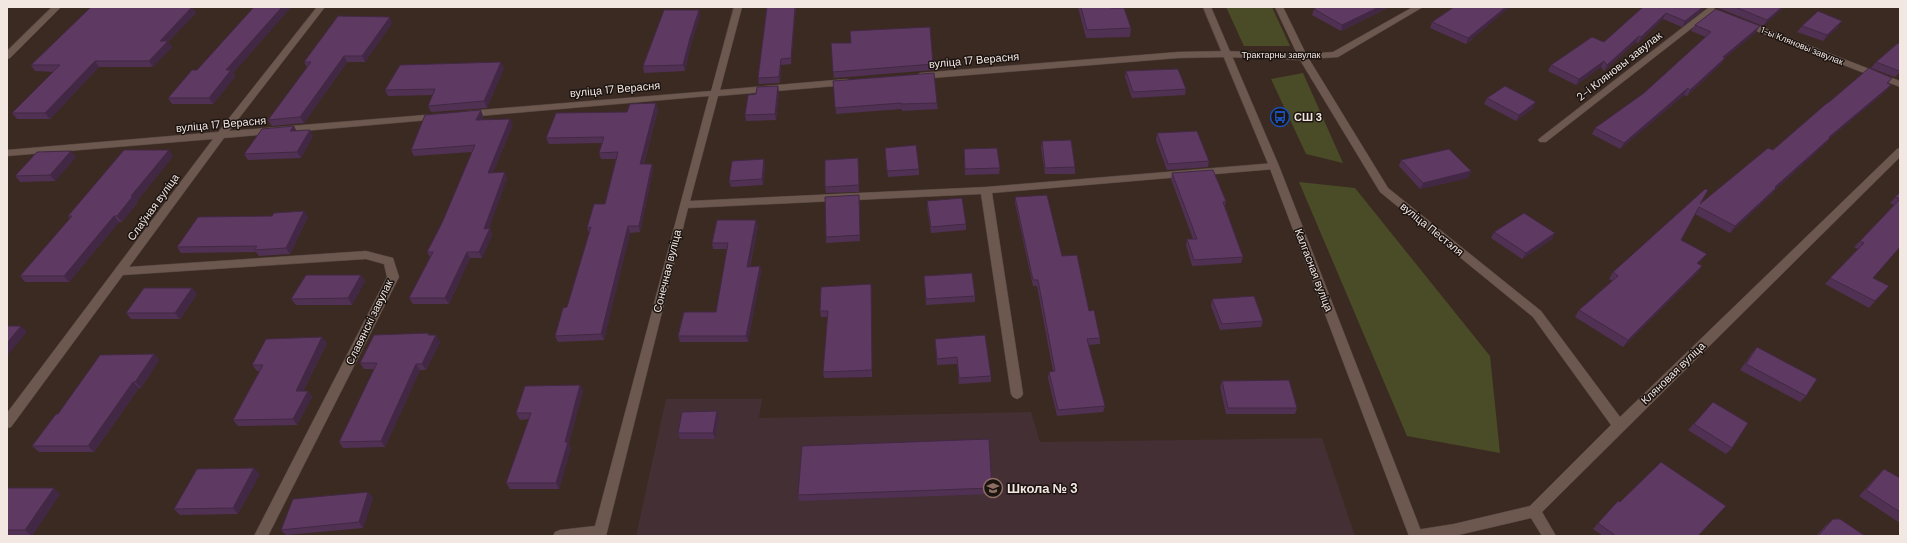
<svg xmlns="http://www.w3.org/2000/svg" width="1907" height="543" viewBox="0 0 1907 543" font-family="'DM Sans',sans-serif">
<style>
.education{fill:#432f34}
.green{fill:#494c26}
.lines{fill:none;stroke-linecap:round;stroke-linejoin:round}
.minor-casing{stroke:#54453f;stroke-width:1}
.tertiary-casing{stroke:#54453f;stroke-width:1}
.minor{fill:#6c584f;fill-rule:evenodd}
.tertiary{fill:#6c584f;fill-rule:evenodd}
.wall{fill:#513153}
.shaded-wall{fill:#422844}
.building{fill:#5e3961;stroke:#422844}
.labels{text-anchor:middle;stroke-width:3;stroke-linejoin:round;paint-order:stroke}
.far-street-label{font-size:9px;fill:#f3e7e2;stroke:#1c1411}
.street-label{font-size:11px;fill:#f3e7e2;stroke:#1c1411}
.poi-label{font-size:11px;font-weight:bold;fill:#f3e7e2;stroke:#1c1411;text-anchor:start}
.near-poi-label{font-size:13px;font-weight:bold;fill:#f3e7e2;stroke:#1c1411;text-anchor:start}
</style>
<rect width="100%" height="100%" fill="#3b2a22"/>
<path class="education" d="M666,399H762L759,418L1031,412L1040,442L1322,438L1355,536H636Z"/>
<path class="green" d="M1226,7H1272L1290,46H1244Z
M1303,73L1343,163L1306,154L1271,79Z
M1299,182L1355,188L1490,356L1500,453L1407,436Z"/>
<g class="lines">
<defs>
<path id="minor" d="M52,7H61L10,58L7,59V51Z
M317,7H325L229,131L437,114L440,115L442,117L440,119L224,138L129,267L366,251L393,258L399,277L268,536H254L387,277L384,264L366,259L123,275L11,427L7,428V413L213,139L7,156V150L218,132Z
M734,7H742L720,90L847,79L852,82L847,85L718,96L690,201L986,187L1274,163L1279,166L1274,169L992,193L1023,394L1021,397L1017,399L1013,397L1011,394L981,194L688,208L606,536H553L555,532L560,530L595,526L709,96L468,117L463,114L468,111L711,91Z
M1275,7H1283L1306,54L1333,52L1413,7H1423L1338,57L1309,59L1388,188L1541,311L1620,417L1897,149L1900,148V157L1542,512L1556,536H1542L1531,518L1454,536H1409L1411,532L1416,530L1454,524L1530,506L1611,425L1533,317L1380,192L1300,60L1226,57L1178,58L920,79L916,76L920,73L1178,52L1226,51L1297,54Z
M1708,8H1714L1715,10L1546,142H1540L1538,140L1540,138Z
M1744,20L1900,81V87L1741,25L1740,23Z"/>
<path id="tertiary" d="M1203,7H1211L1279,166L1423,536H1409L1269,166Z"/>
</defs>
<use href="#minor" class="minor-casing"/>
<use href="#tertiary" class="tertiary-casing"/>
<use href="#minor" class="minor"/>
<use href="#tertiary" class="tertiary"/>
</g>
<path class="wall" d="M192,7L196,13L168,42L172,47L153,67H99L50,119H17L12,113L54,72L35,71L31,65Z
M254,7H291L233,73L235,77L213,104H172L168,98L197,70Z
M767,7H796L791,64L781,65L780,83L759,84L758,78Z
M1078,7H1110L1131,28L1130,37L1086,38Z
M1317,7H1389L1341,31L1312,15L1314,9Z
M1643,7L1703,10L1682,27L1663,19L1638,43L1636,42L1604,71L1601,67L1576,85L1548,71L1551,65L1604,42Z
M1716,7H1784L1782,9L1763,26Z
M699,10L700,16L691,44L685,71L644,73L643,66Z
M1432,22L1473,39L1466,44L1430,28Z
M392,23L365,62H347L304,123L272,126L268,120L307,67L304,62Z
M1695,25L1756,32L1725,58L1721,64L1687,96L1684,95L1620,149L1592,134L1595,128L1644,93L1706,37L1691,31Z
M1802,26L1838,27L1823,41L1797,32Z
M851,43L933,64L934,70L834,78L833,72Z
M1900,44V72L1895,77L1871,68L1876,62Z
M504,68L487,108L431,112L428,106L433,95L388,96L385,90Z
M1126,71L1186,89L1185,95L1132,98L1125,77Z
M1892,78L1888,84L1886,91L1830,138L1825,144L1776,189L1772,194L1730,233L1695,214L1681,240L1702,260L1698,264L1702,266L1698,272L1623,347L1575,317L1579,310L1613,281L1609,279L1613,272L1700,204L1773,150L1828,103Z
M833,81L937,103L938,109L902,111V109L836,114Z
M779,92L776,120L746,121L745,115L756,94Z
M1487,98L1533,108L1516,121L1484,104Z
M656,103L658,110L644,164H652L653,170L640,232L630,233L604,340L558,342L555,336L567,307L589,233L587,228L605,204L616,159H601L599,153L602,143L549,144L546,138Z
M483,116L482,120L513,125L493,172L507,178L489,228H490L492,235L482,258H470L449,304H413L409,298L430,257L427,252L442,223L472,152L414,156L411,150Z
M294,126L296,131L313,136L301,158L248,160L244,154Z
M1157,133L1209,161L1208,167L1167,170L1156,140Z
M1042,141L1075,167V174H1045L1041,147Z
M964,149L1000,168L999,174L965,175Z
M885,154L919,169V175L888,177Z
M173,156L137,201L138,202L122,222H119L69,282H25L20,276L70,219L68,216Z
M76,157L55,181L20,182L15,176Z
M858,158L859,192L826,193L825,187Z
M1401,160L1471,171L1468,178L1420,189L1399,166Z
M765,165L763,185L731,187L729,181Z
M1172,173L1226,201L1225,206L1243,257L1241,263L1192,266L1186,245L1187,239H1193L1171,179Z
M1900,192V247L1873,278L1889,286L1869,308L1825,284L1858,249L1854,247L1894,205L1890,203Z
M859,195L860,241L826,243V237Z
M1015,197L1062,256L1089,311L1100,338V344L1088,345L1105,406L1103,412L1057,416L1048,378L1049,372L1053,371L1037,286H1033L1015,203Z
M927,201L966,224V230L931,233L927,207Z
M308,217L290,254L259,256L256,252L181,253L177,247Z
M758,226L750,267L760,266L761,272L748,342H680L678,336L716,312L727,249H713L712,243Z
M1494,232L1552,239L1522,259L1491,238Z
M361,275L365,281L352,305H296L291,299Z
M924,276L975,296V302L926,305Z
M192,288L197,294L180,319H131L126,313Z
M872,291V377L824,378L823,372L828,317H821L820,311Z
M1212,299L1263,321L1261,327L1220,330L1211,306Z
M430,335L440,342L426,370H420L385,447L343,448L339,442L374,369H364L360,363Z
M935,339L991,376V382L959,384L957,364L937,365Z
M327,343L303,391H308L312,397L297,425L238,426L233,420L260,371H257L252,365Z
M1757,347L1806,396L1800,402L1740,370L1752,353Z
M154,354L159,360L141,388H139L94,452H39L32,446L58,414Z
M1222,381L1297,408L1295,414H1226L1220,387Z
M580,385L583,391L569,443L571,448L559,489H510L506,483L529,419L520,420L516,413Z
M1713,402L1732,448L1726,454L1688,430Z
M719,417L715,439H680L678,433Z
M1884,469L1900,478V523L1859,496L1878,475Z
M260,474L238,514L180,515L174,509Z
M7,488L60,494L32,536H7Z
M992,488V494L799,501L798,495Z
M368,492L373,498L363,528L286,535L281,530Z
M1620,502L1698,536H1603L1593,529L1598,523Z
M1833,519L1865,536H1816L1826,525Z"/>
<path class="shaded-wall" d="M192,7L196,13L168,42L172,47L153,67L149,61L160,41Z
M282,7H291L233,73L235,77L213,104L209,98L226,70Z
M795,7H796L791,64V58Z
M1379,7H1389L1341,31L1342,25Z
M1506,7H1510L1466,44L1468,38Z
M1703,7H1705L1703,10L1682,27L1685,21Z
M1782,7H1784L1782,9L1763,26L1767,20Z
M699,10L700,16L691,44L685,71L683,65L690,38Z
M1666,13L1663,19L1638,43L1641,37Z
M390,17L392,23L365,62L362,56Z
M1842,21L1838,27L1823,41L1827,35Z
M1760,26L1756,32L1725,58L1721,64L1687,96L1690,90L1723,57Z
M1639,36L1636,42L1604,71L1607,65Z
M344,56L347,62L304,123L300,117Z
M781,59V65L780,83L779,77Z
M95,61L99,67L50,119L45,113Z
M1604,61L1601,67L1576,85L1579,79Z
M501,62L504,68L487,108L484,101Z
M1891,85L1886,91L1830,138L1825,144L1776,189L1772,194L1730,233L1735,226L1775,187L1829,137Z
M778,86L779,92L776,120L775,114Z
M1688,88L1684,95L1620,149L1624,143Z
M1536,102L1533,108L1516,121L1519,115Z
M656,103L658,110L642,170L640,164Z
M481,110L483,116L479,126L476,120Z
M510,119L513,125L490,179L488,173Z
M294,126L297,132L290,131Z
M310,130L313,136L301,158L297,152Z
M169,150L173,156L137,201L138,202L122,222L117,216L131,196Z
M71,151L76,157L55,181L50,175Z
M764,159L765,165L763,185L762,179Z
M652,164L653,170L640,232L639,226Z
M1471,171L1468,178L1420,189L1423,183Z
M505,172L507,178L487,235L484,229Z
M304,211L308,217L290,254L286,248Z
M114,216L119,222L69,282L64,276Z
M756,220L758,226L748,273L747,267Z
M628,226L630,233L604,340L601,334Z
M490,228L492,235L482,258L479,252Z
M1555,233L1552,239L1522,259L1526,253Z
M467,252L470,258L449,304L445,298Z
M1707,254L1702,260L1693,269L1697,263Z
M760,266L761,272L748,342L746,336Z
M1702,266L1698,272L1623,347L1628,340Z
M361,275L365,281L352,305L348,298Z
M871,284L872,291V377V370Z
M192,288L197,294L180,319L175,313Z
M21,326L27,332L7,356V343Z
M436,335L440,342L426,370L422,364Z
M322,337L327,343L300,397L296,391Z
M154,354L159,360L141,388L135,382Z
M416,364L420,370L385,447L381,441Z
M133,382L139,388L94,452L88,446Z
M580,385L583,391L569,443L571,448L559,489L556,483L565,442Z
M308,391L312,397L297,425L293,419Z
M717,411L719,417L715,439L713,433Z
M254,468L260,474L238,514L233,508Z
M54,488L60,494L32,536L25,530Z
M368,492L373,498L363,528L359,522Z"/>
<path class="building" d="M91,7H192L160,41H168L149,61H95L45,113H12L60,65H31Z
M254,7H282L226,70H231L209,98H168L192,70H197Z
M767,7H795L791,58L781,59L779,77L758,78Z
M1081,7H1110L1111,8H1124L1131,28L1087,30Z
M1317,7H1379L1342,25L1314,9Z
M1454,7H1506L1468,38L1432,22Z
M1643,7H1703L1685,21L1666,13L1641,37L1639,36L1607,65L1604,61L1579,79L1551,65L1592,37L1604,42Z
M1735,7H1782L1767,20Z
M1716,9L1760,26L1723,57L1725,58L1690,90L1688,88L1624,143L1595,128L1644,93L1711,32L1695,25Z
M664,10H699L690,38L683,65L643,66Z
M1818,11L1842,21L1827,35L1802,26Z
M338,16L390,17L362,56H344L300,117L268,120L311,62H304Z
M930,27L933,64L833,72L831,43H851L850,31Z
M1898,43L1900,44V71H1899L1876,62Z
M501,62L484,101L428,106L435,89L385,90L400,65Z
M1869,68L1892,78L1887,83L1891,85L1829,137L1830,138L1775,187L1776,188L1735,226L1699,207L1681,240L1707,254L1697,263L1702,266L1628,340L1579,310L1618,276L1613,272L1705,189L1708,190L1700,204L1768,148L1773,150L1827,103H1828Z
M1178,69L1186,89L1133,92L1126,71Z
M934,73L937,103L901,104V103L835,108L833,81Z
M778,86L775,114L745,115L748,95L756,94L757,87Z
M1505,86L1536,102L1519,115L1487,98Z
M656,103L640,164H652L639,226H628L601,334L555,336L563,308L567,307L591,227L587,228L594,204H605L618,152L599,153L604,137L546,138L556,113L627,112L630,104Z
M481,110L476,120L510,119L488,173L505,172L484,229L490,228L479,252H467L445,298H409L433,252H427L442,223L475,145L411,150L425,115Z
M294,126L290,131L310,130L297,152L244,154L262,129Z
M1197,131L1209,161L1168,164L1157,133Z
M1071,140L1075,167L1045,168L1042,141Z
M916,145L919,169L887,171L885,148Z
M997,148L1000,168L965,169L964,149Z
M1449,149L1471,171L1423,183L1401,160Z
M124,150H169L131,196H133L117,216H114L64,276H20L72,216H68Z
M71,151L50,175L15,176L37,152Z
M858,158L859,185L825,187V160Z
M764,159L762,179L729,181L732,161Z
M1213,170L1226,201L1223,202L1243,257L1194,260L1187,239H1197L1172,173Z
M1900,192V247L1873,278L1889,286L1875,301L1830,278L1864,243L1860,241L1900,199L1895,197Z
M859,195L860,235L826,237L825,197Z
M1047,195L1062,256L1077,255L1089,311L1094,310L1100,338L1087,339L1105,406L1058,410L1049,372L1055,371L1038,280H1033L1015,197Z
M962,198L966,224L931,227L927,201Z
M304,211L286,248L254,250L257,246L177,247L198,217L272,216L274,213Z
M1524,213L1555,233L1526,253L1494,232Z
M717,220H756L747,267L760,266L746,336H678L684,312H716L728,243H712Z
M972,273L975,296L926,299L924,276Z
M306,275H361L348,298L291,299Z
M871,284L872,370L823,372L828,311H820L821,287Z
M144,288H192L175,313H126Z
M1254,296L1263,321L1222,324L1212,299Z
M7,326H21L7,343Z
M429,333L428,335H436L422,364H416L381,441L339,442L377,363H360L374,335Z
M985,335L991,376L959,378L957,357L937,359L935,339Z
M322,337L296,391H308L293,419L233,420L263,365H252L266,339Z
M1757,347L1817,379L1806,396L1746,364Z
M154,354L135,382H133L88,446H32L56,414H58L100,355Z
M1289,380L1297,408H1228L1222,381Z
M580,385L565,442H568L556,483H506L531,413H516L525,386Z
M1713,402L1748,423L1732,448L1694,424Z
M717,411L713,433H678L682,412Z
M989,439L992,488L798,495L802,446Z
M1661,462L1726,506L1698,536H1616L1598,523L1618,501L1620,502Z
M254,468L233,508L174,509L197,469Z
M1884,469L1900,478V512L1866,490Z
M7,488H54L25,530H7Z
M368,492L359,522L281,530L293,499Z
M1833,519H1840L1865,536H1818Z"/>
<defs>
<symbol id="bus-ring" viewBox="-11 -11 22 22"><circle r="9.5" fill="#1c1411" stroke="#1a4fb4" stroke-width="1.5"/><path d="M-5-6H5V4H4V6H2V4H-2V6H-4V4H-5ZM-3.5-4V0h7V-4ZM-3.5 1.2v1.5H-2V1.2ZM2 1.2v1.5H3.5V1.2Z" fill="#1a4fb4"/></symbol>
<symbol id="school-ring" viewBox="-11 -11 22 22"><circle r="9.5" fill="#1c1411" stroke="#8d6e63" stroke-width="1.5"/><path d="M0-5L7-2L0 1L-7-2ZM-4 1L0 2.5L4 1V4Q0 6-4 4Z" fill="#8d6e63"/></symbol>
</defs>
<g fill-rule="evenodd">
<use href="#bus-ring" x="1269" y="106" width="22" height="22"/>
<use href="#school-ring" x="982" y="477" width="22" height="22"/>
</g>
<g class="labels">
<g class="far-street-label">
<text transform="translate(1802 46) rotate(22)" y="3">1-ы Кляновы завулак</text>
<text x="1281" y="58">Трактарны завулак</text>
</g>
<g class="street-label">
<text transform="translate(974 60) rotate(-5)" y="4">вуліца 17 Верасня</text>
<text transform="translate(1619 66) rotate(-38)" y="4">2-і Кляновы завулак</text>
<text transform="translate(615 89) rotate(-5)" y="4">вуліца 17 Верасня</text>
<text transform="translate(221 124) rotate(-5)" y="4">вуліца 17 Верасня</text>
<text transform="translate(153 207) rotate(-54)" y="4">Слаўная вуліца</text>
<text transform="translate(1432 229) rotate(39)" y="4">вуліца Пестэля</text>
<text transform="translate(1314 270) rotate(69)" y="4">Калгасная вуліца</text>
<text transform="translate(667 271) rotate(-76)" y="4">Сонечная вуліца</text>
<text transform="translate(369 322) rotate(-64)" y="4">Славянскі завулак</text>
<text transform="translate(1673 373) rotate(-44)" y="4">Кляновая вуліца</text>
</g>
<g class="poi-label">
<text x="1294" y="121">СШ 3</text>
</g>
<g class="near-poi-label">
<text x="1007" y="493">Школа № 3</text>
</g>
</g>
<rect width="1907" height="543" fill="none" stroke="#f3e7e2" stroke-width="16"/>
</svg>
